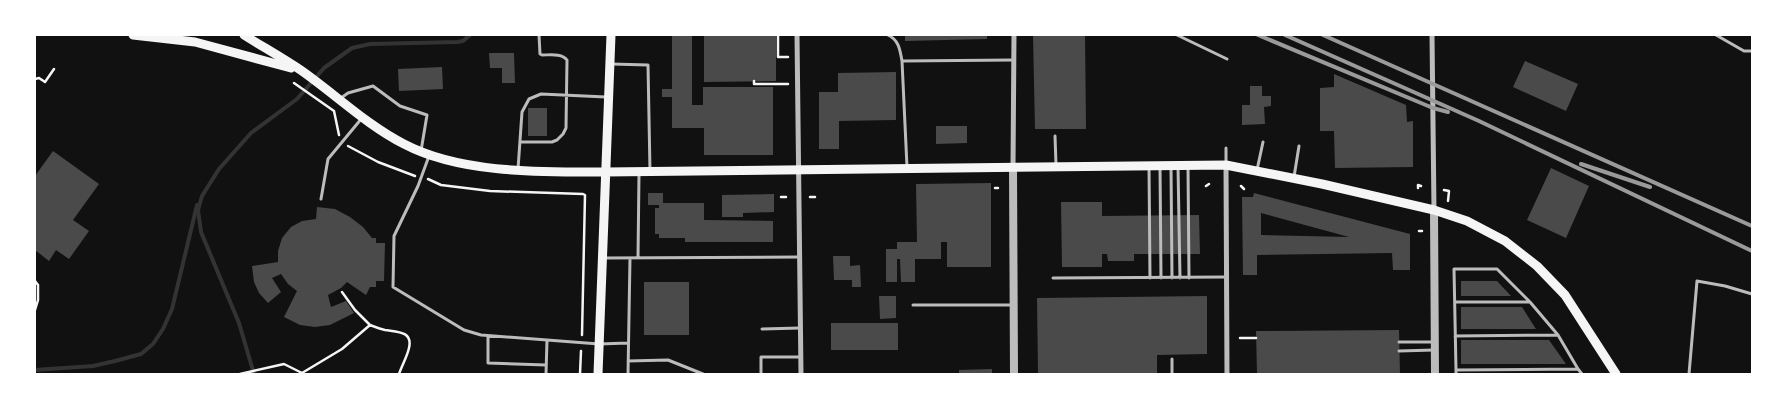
<svg xmlns="http://www.w3.org/2000/svg" width="1787" height="409" viewBox="0 0 1787 409" font-family="'Golos Text',sans-serif">
<style>
.lines{fill:none;stroke-linecap:round;stroke-linejoin:round}
.stream{stroke:#333;stroke-width:4}
.building{fill:#4a4a4a;fill-rule:evenodd}
.path{stroke:#f5f5f5;stroke-width:2.5}
.service{stroke:#bcbcbc;stroke-width:3}
.minor{stroke:#bcbcbc;stroke-width:5}
.tertiary{stroke:#bcbcbc;stroke-width:8}
.secondary{stroke:#f5f5f5;stroke-width:9}
.rail{stroke:#9a9a9a;stroke-width:4}
</style>
<rect width="100%" height="100%" fill="#111"/>
<g class="lines">
<path class="stream" d="M35,370L93,366L115,361L141,354L153,344L163,329L172,309L197,205
M254,374L239,323L201,232L198,210L202,196L219,169L251,133L297,99L324,68L352,48L370,44L457,42L463,41L470,35"/>
</g>
<path class="building" d="M672,35H692V105H703V87H773V155H704V128H672V97H662V89H672Z
M704,35H776V81L704,82Z
M905,35H987V39L905,41Z
M1033,35H1085L1086,129H1035Z
M489,53H514L515,83H502V68H490Z
M1525,61L1578,84L1566,111L1513,87Z
M442,67L443,89L399,91L398,69Z
M896,72V120L839,121V149H819V92H838V73Z
M1334,74L1406,105L1407,122L1413,121V167L1335,168L1334,131H1320V88L1334,87Z
M1250,86H1262V96H1271V106L1264,107L1265,124L1242,125V105H1250Z
M528,108H547V136H528Z
M936,126H967V143L936,144Z
M53,151L99,184L73,220L89,231L69,259L56,250L49,261L35,250V176Z
M1551,168L1589,186L1566,238L1527,220Z
M991,183V267H947V242H941V259H915V282H901L900,259H897V282H886V249H897V242H917L916,184Z
M648,193H663V203H704V220L773,221V242H685V238H659V234H655V208H659V205H648Z
M1254,193L1410,234V270H1393L1392,253L1257,255V275H1243L1242,197H1253ZM1261,213L1349,237L1261,235Z
M774,194V212L743,213V217H722V195Z
M1061,202H1102V216L1199,215L1200,254H1134V261H1108L1107,254H1102V267H1062Z
M317,207L335,209L350,217L363,227L372,238H376V243H385L384,281H376V287H370L366,295L347,282L341,288L328,295L331,307L346,301L354,313L330,325L315,327L300,325L284,317L297,291L288,284L281,274L272,278L281,292L268,303L259,293L254,282L252,266L278,262V251L282,238L291,227L302,221L316,219Z
M833,256H850V266L860,265L861,287H852V280H834Z
M1461,281H1497L1511,296H1461Z
M644,282H689V335H644Z
M879,296H896V318L880,319Z
M1207,296V354L1157,355V374H1038L1037,298Z
M1461,307H1522L1536,329H1461Z
M831,323H898V350H831Z
M1399,330L1400,374H1257L1256,331Z
M1461,340H1549L1566,364H1461Z
M992,369V374H959V370Z"/>
<g class="lines">
<path class="path" d="M778,35V57H788
M35,79L39,78L45,82L54,69
M754,81V84H788
M294,83L334,111L339,135
M348,146L378,162L415,176
M428,179L441,185L490,191L583,194L585,195L582,335
M1206,186L1209,184
M1241,186L1244,189
M995,188H998
M1418,188V185L1421,186
M1444,190L1449,191L1448,201
M781,197H786
M810,197H815
M1419,231H1422
M35,281L38,285V300L35,310
M342,292L355,310L370,325
M1240,338H1256
M240,374L284,364L302,373L342,349L370,325C375,327 380,329 385,330C397,332 413,331 409,348C407,357 402,365 399,374
M580,374L581,351"/>
<path class="service" d="M888,35C899,40 900,50 902,61L1013,60
M1177,35L1227,59
M1716,35L1744,51H1752
M902,61L907,167
M611,64L648,65L650,171
M341,98L348,93L373,86L400,106L427,115L421,151
M1055,136L1056,165
M520,142H552L557,140L563,134L566,128L567,60C562,53 550,55 542,55L540,54L539,35
M1226,148V164
M429,156L418,186L394,236L393,287L464,330L481,335L599,344L628,343
M1149,166L1150,278
M1160,166L1161,278
M1171,166L1172,278
M1178,166L1180,278
M1188,166L1189,278
M518,169L522,112L529,99L541,94L606,97
M1257,170L1263,142
M1294,177L1299,146
M321,199L328,159L362,118
M603,258L800,257
M638,258L639,174
M1053,278L1226,277
M1455,302H1530L1497,269H1454L1456,370V374
M913,305H1012
M762,329L800,328
M1558,335L1578,369
M488,336V363L546,365
M1455,336L1558,335L1530,302
M1399,342H1434
M1399,351L1434,350
M1172,359V374
M628,361L668,360L703,374
M1456,370L1578,369L1582,374
M546,374L547,340
M628,374L630,258
M761,374V357H801
M1689,374L1697,281L1725,286L1752,294"/>
<path class="minor" d="M797,35L801,374
M1432,35L1434,210
M1226,165L1227,374
M1013,167L1014,35"/>
<path class="tertiary" d="M1013,167L1014,374
M1434,210L1435,374"/>
<path class="secondary" d="M133,35L195,42L291,68
M244,35C263,47 283,58 302,71C336,95 367,125 404,144C461,174 542,172 605,172L1226,165L1322,184L1434,210L1467,221L1505,241L1537,266L1565,295L1616,374
M598,374L611,35"/>
<path class="rail" d="M1258,35L1433,108L1448,112
M1285,35L1479,121L1752,251
M1323,35L1752,226
M1581,164L1650,187"/>
</g>
<rect width="1787" height="409" fill="none" stroke="#ffffff" stroke-width="72"/>
</svg>
